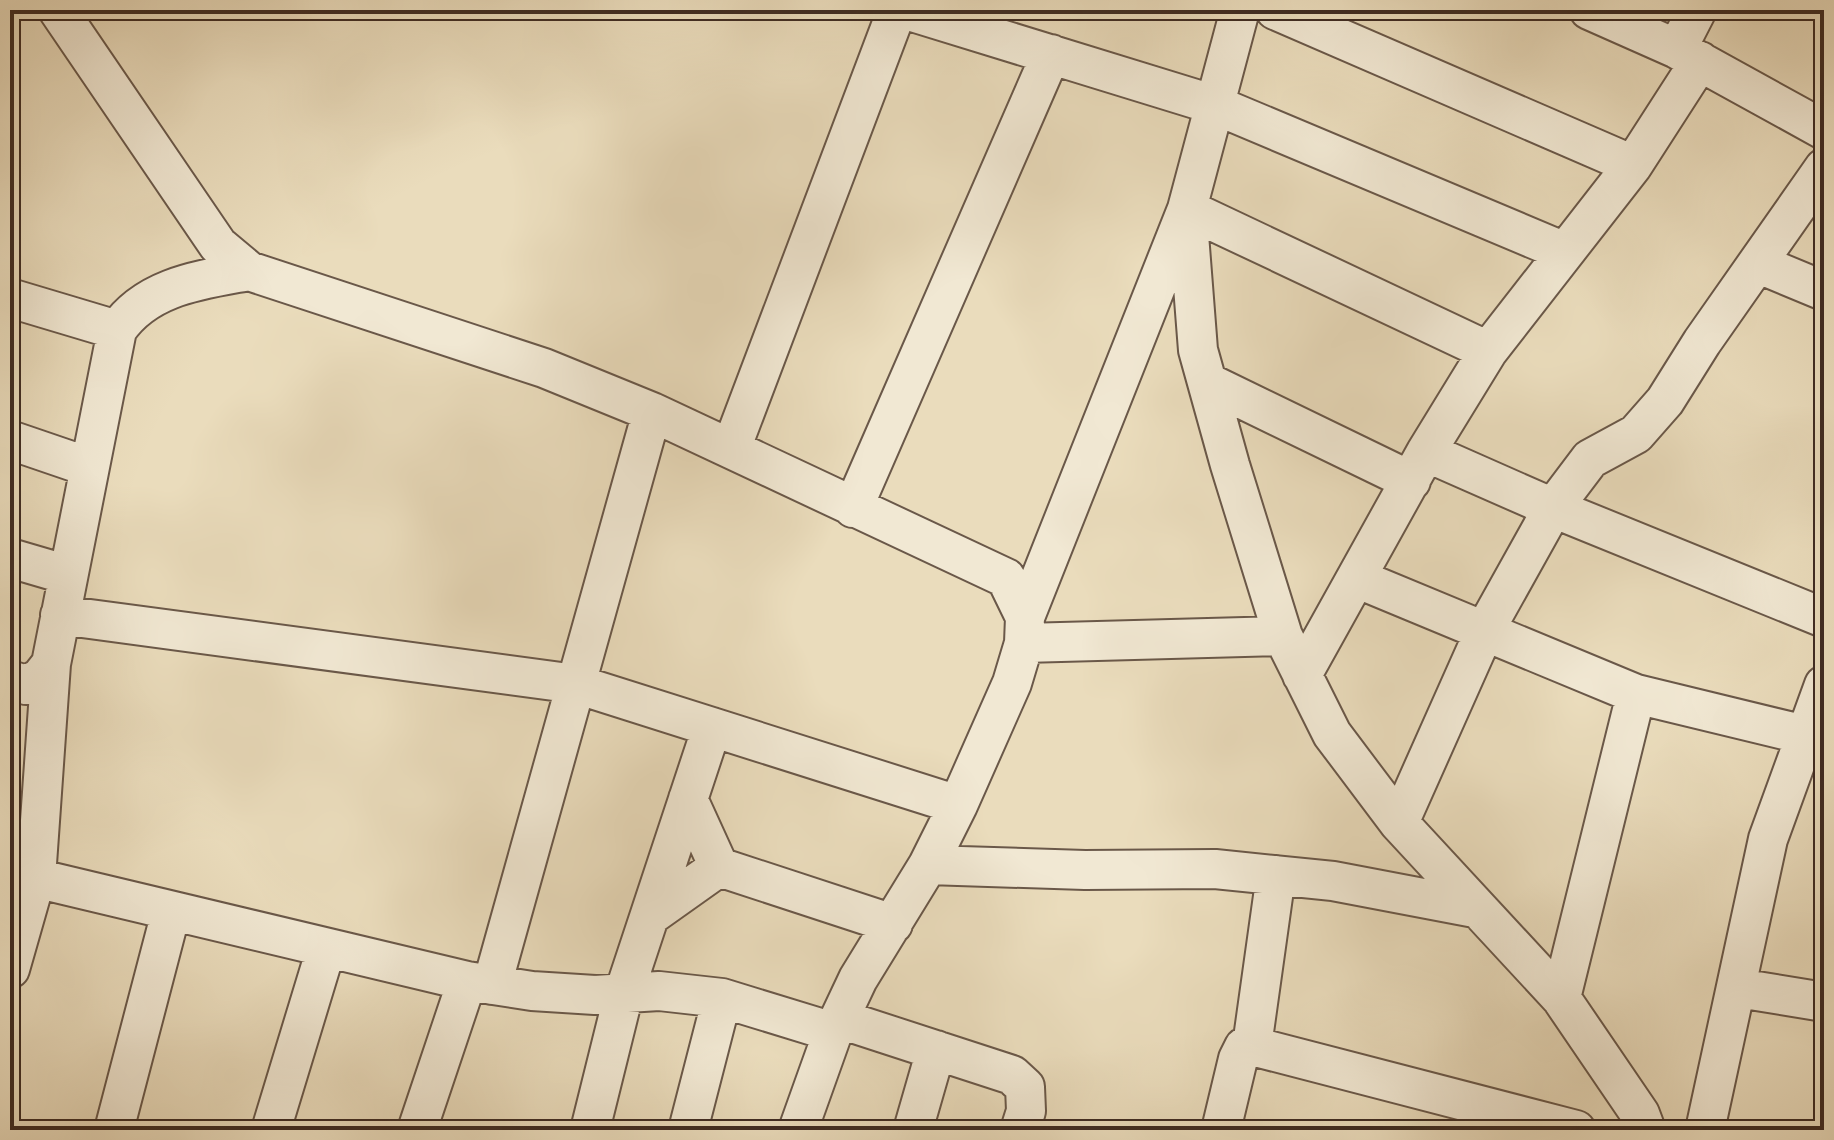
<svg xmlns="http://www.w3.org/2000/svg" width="1834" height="1140" viewBox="0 0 1834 1140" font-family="'Libre Bodoni',serif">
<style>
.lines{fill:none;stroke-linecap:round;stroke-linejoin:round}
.minor-casing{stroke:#6a5849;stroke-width:42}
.minor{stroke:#f1e8d3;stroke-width:38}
</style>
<rect width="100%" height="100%" fill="#eadcbc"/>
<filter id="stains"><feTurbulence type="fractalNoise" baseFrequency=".0025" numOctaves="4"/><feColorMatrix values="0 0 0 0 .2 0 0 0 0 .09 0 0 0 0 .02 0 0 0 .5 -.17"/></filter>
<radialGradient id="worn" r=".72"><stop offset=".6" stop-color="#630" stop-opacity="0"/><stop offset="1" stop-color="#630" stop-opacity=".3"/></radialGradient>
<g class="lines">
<defs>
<path id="minor" d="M58,10L218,245L249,271L544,368L652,412L1006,578L1025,617L1024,643L1012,683L958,805L928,865L858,979L833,1032L798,1130
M906,10L1215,105L1565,252
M1240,10L1187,209L1198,350L1230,465L1283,636L1332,734L1399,823L1561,998L1640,1114L1646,1130
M1275,10L1633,165
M1589,10L1677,49L1824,130
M1677,49L1697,10
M1759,264L1824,291
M10,298L117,330
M1207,382L1411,481
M10,440L89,467
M731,449L897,10
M1426,452L1553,508L1824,618
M853,508L1051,54
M10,558L68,575
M1356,578L1636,694L1805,735L1824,730
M60,615L576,684L958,805
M1025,617L1187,209L1488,351
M1024,643L1283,636
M1302,675L1426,452L1488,351L1633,165L1700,61
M10,680L26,685L40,678L51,664
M688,799L719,867L893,924
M1399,823L1485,630L1553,508L1590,459L1636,434L1665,401L1702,342L1824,168
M928,865L1085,870L1215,869L1333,881L1475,908
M10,872L467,981L532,991L595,995L659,991L722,998L833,1032
M650,916L719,867
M10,969L36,878L51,664L117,330C147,286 200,280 249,271
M492,985L652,412
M1738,988L1824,1002
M1561,998L1636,694
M840,1019L1012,1075L1025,1087L1026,1111L1020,1130
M1252,1046L1276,875
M114,1130L171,912
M271,1130L326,949
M417,1130L467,981
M590,1130L624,993L712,727
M688,1130L722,998
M913,1130L936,1050
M1221,1130L1238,1059L1244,1047L1252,1046L1576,1130
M1705,1130L1768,839L1824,685"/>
</defs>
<use href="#minor" class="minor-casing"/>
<use href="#minor" class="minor"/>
</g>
<rect width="1834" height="1140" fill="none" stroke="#eadcbc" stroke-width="40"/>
<rect x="12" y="12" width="1810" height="1116" fill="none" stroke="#3f2c23" stroke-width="4"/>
<rect x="20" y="20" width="1794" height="1100" fill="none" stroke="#3f2c23" stroke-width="2"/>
<rect width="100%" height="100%" filter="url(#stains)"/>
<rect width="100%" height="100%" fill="url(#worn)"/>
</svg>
